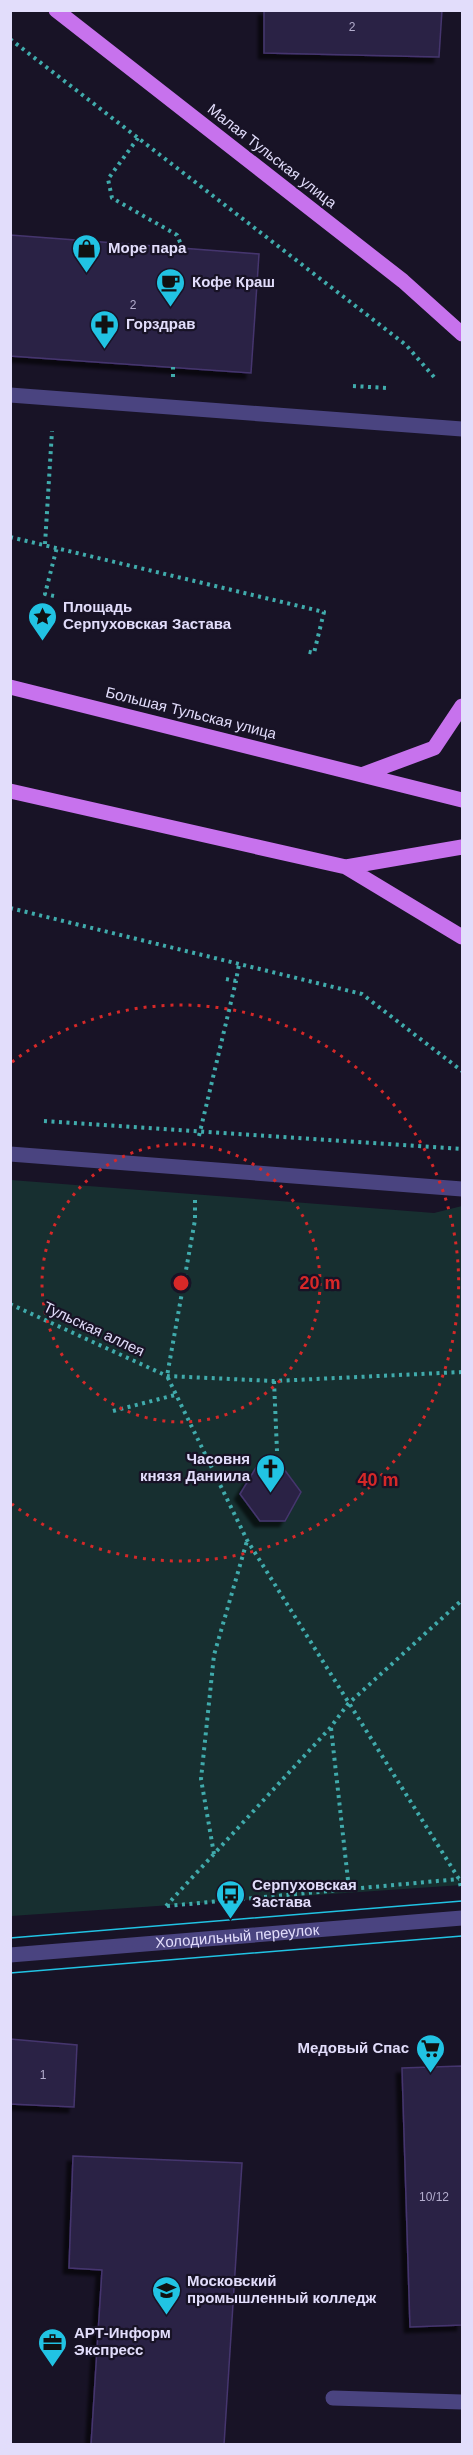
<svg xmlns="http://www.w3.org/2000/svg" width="473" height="2455" viewBox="0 0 473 2455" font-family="Arial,sans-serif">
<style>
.green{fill:#172f30}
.building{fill:#2b2145;stroke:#45366e;stroke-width:1.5;filter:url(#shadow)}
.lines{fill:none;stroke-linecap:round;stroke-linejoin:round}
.path{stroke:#40abac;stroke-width:4;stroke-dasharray:3 4.5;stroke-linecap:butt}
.minor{stroke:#4a4480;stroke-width:15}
.major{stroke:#c772ed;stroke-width:15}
.tram{stroke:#21c3e3;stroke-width:1.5}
.ring{fill:none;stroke:#d62828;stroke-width:3;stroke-dasharray:3 6}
.labels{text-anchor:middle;stroke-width:4.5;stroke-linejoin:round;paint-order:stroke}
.number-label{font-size:12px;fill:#b4aece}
.street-label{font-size:15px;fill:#e2ddfb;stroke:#181326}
.poi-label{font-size:15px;font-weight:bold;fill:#e2ddfb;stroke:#181326;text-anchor:start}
.centre{fill:#d62828;stroke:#181326;stroke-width:3}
.ring-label{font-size:18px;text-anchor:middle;font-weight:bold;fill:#d62828;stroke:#181326;stroke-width:4.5;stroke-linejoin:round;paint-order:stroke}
</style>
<defs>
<filter id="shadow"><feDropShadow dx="-5.5" dy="5.5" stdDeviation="1.5" flood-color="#0009"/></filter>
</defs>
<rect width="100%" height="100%" fill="#181326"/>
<path class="green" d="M11,1180L434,1213L462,1206V1885L11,1916Z"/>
<path class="building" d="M264,10H442L439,57L264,53Z
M10,235L259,254L251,373L10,356Z
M281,1465L301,1492L285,1521H260L240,1494L257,1466Z
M10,2039L77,2045L74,2107L10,2104Z
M462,2066V2325L410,2327L402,2068Z
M73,2156L242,2163L224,2445H91L102,2270L69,2268Z"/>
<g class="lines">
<path class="path" d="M10,39L406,345L434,377
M138,138L108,179L112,198L177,235L182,247
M173,377V367
M353,386L387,388
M10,537L324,612L314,653L305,651
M45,544L52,431
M54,596L45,594L57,547
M10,908L362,994L462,1071
M226,979L236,981L239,964
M44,1121L462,1149
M199,1136L236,981
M195,1200V1220L167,1376L247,1540L459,1879L461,1888
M10,1304L167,1376L274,1381L462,1372
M274,1381L277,1451
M113,1411L175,1395
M331,1728L349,1889
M214,1854L201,1779L214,1655L247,1541
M166,1906L330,1728L348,1704L462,1600
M167,1906L459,1879"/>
<g class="minor">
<path d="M10,395L462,429"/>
<path d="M10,1154L462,1189"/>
<path id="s1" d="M10,1955L462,1918"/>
<path d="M333,2398L462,2402"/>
</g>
<path class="major" d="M56,10L403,281L462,334
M10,687L462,800
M364,774L434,748L462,706
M10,791L346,867L462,937
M346,867L462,847"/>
<path class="tram" d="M10,1938L462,1901
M10,1973L462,1936"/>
</g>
<g class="ring">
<circle cx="181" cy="1283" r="139"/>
<path d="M12 1062A278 278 0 1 1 12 1504"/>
</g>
<defs>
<symbol id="shop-pin" viewBox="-11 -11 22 30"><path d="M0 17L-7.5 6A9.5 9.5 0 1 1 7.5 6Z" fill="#21c3e3" stroke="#181326"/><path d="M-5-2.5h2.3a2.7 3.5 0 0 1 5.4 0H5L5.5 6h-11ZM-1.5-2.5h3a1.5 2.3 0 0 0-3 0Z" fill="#111"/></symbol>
<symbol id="cafe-pin" viewBox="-11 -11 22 30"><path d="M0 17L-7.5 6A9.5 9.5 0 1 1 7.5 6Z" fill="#21c3e3" stroke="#181326"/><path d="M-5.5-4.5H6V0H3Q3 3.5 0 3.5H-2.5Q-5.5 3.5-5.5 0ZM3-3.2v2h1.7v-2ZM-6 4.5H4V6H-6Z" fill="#111"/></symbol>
<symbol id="pharmacy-pin" viewBox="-11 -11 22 30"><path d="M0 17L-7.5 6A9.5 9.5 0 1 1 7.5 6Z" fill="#21c3e3" stroke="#181326"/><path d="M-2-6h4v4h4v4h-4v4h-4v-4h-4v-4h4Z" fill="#111"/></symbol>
<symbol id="sight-pin" viewBox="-11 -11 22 30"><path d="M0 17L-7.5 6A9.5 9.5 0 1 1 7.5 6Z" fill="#21c3e3" stroke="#181326"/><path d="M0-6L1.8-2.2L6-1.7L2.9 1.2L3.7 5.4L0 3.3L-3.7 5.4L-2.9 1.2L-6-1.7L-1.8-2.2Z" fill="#111"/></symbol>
<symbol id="church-pin" viewBox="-11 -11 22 30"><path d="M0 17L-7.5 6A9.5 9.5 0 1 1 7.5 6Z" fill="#21c3e3" stroke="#181326"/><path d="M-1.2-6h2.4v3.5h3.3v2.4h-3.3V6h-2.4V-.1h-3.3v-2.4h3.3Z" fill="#111"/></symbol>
<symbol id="bus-pin" viewBox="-11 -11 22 30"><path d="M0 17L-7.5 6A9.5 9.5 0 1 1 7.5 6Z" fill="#21c3e3" stroke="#181326"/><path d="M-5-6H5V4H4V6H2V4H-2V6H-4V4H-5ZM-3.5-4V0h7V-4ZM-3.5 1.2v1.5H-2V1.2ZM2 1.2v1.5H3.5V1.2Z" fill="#111"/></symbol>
<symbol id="supermarket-pin" viewBox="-11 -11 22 30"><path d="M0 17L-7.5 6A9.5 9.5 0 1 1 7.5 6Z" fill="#21c3e3" stroke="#181326"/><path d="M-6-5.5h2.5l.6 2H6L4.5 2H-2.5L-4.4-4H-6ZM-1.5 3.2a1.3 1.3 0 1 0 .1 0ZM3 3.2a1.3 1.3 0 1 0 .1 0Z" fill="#111"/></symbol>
<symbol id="university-pin" viewBox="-11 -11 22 30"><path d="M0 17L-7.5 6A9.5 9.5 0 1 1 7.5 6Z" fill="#21c3e3" stroke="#181326"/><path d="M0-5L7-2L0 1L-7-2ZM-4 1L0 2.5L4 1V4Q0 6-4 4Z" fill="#111"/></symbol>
<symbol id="office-pin" viewBox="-11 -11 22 30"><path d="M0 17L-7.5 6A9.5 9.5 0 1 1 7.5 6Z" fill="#21c3e3" stroke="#181326"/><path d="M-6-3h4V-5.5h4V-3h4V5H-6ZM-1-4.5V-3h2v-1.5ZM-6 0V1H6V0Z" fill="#111"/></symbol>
</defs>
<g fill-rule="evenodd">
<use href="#shop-pin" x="70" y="232" width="33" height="45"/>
<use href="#cafe-pin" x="154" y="266" width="33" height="45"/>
<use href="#pharmacy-pin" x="88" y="308" width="33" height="45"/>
<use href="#sight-pin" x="26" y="600" width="33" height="45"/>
<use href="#church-pin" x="254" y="1452" width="33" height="45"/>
<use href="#bus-pin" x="214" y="1878" width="33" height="45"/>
<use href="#supermarket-pin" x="414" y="2032" width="33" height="45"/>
<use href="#university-pin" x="150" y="2274" width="33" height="45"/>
<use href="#office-pin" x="36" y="2326" width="33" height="45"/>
</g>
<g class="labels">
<g class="number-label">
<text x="352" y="31">2</text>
<text x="133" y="309">2</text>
<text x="43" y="2079">1</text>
<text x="434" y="2201">10/12</text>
</g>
<g class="street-label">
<text transform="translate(272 156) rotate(38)" y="5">Малая Тульская улица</text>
<text transform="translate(191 713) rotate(14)" y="5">Большая Тульская улица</text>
<text transform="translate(94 1329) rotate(25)" y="5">Тульская аллея</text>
<text dy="5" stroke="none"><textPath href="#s1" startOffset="228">Холодильный переулок</textPath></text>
</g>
<g class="poi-label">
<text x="108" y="253">Море пара</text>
<text x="192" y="287">Кофе Краш</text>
<text x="126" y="329">Горздрав</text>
<text x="63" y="612">Площадь<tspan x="63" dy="17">Серпуховская Застава</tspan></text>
<text x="250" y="1464" text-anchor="end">Часовня<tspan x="250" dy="17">князя Даниила</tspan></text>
<text x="252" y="1890">Серпуховская<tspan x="252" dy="17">Застава</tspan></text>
<text x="409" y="2053" text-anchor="end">Медовый Спас</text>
<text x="187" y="2286">Московский<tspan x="187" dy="17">промышленный колледж</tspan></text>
<text x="74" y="2338">АРТ-Информ<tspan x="74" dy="17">Экспресс</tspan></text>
</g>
</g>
<circle cx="181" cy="1283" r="9" class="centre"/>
<g class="ring-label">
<text x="320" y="1289">20 m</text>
<text x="378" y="1486">40 m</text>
</g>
<rect width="473" height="2455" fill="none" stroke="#e2ddfb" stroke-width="24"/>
</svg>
